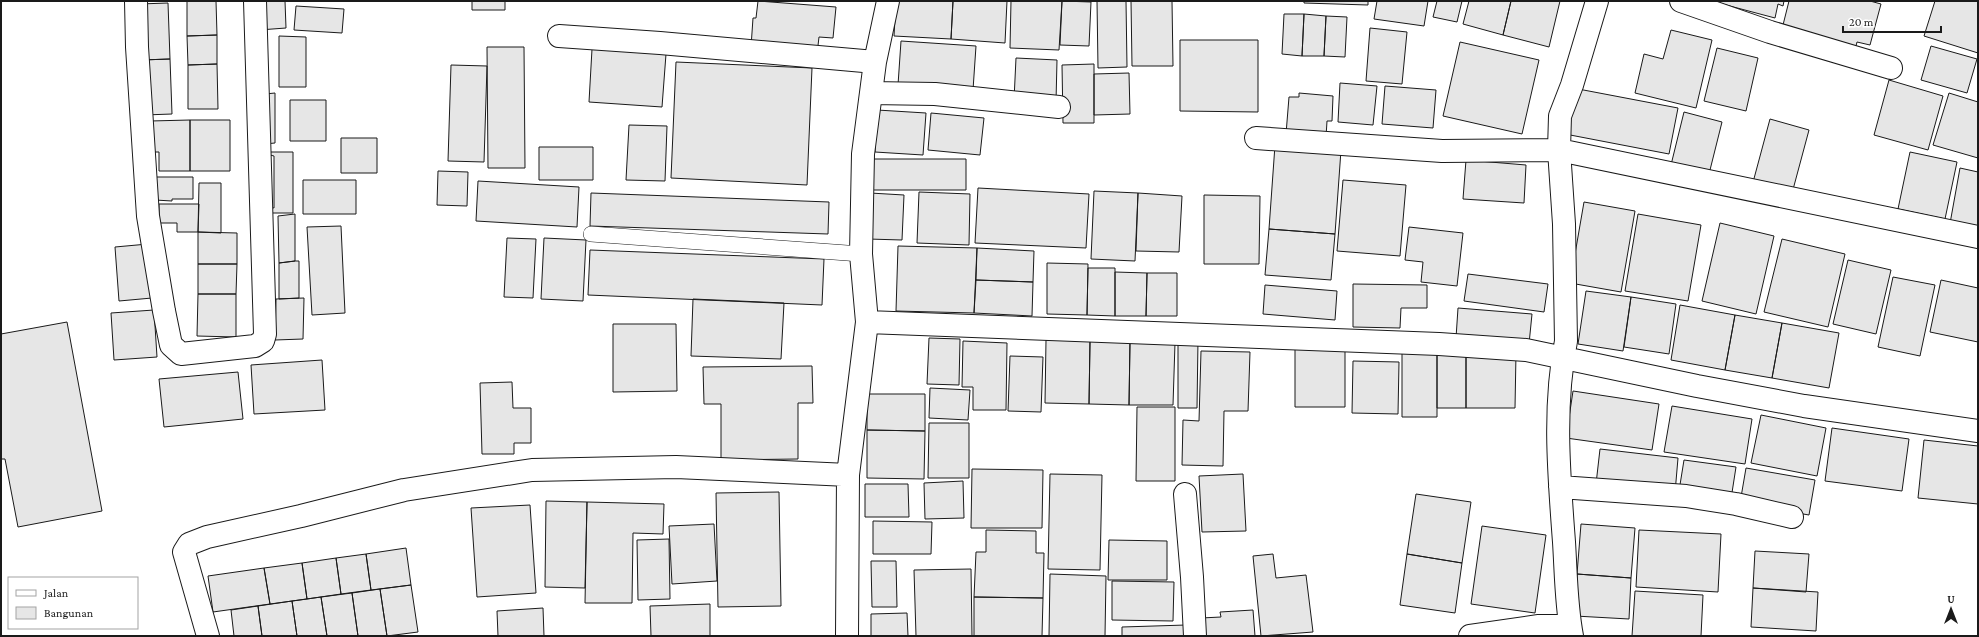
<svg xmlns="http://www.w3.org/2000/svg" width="1979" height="637" viewBox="0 0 1979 637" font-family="'Crimson Pro',serif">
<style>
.building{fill:#e6e6e6;stroke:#1a1a1a}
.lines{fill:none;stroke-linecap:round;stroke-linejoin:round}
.service-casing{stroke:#1a1a1a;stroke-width:16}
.minor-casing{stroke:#1a1a1a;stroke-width:24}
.service{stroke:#fff;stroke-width:15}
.minor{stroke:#fff;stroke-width:22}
</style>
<rect width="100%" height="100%" fill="#fff"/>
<path class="building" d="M187,1H216L217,35L187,36Z
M258,1H285L286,28L259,30Z
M472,1H505V10H472Z
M758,1L836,7L833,38L819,37L817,54L751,47L753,18H756Z
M896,1H953L951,39L894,36Z
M953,1H1007L1005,43L951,39Z
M1011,1H1062L1059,50L1010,48Z
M1062,1L1091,2L1089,46L1060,45Z
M1097,1H1126L1127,67L1098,68Z
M1131,1H1172L1173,66H1132Z
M1304,1H1368V5L1304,3Z
M1377,1H1428L1424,26L1374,19Z
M1437,1H1462L1457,22L1433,17Z
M1469,1H1511L1503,35L1463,24Z
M1511,1H1560L1549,47L1503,35Z
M1711,1H1784L1783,6L1778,4L1775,18Z
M1789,1H1870L1881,4L1870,45L1857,42L1854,54L1781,33Z
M1935,1H1978V53L1924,36Z
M168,3L170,59L141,60L139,4Z
M296,6L344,9L342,33L294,30Z
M1284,14H1304L1302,56L1282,54Z
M1304,14L1326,16L1324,56H1302Z
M1326,16L1347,17L1345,57L1324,56Z
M1370,28L1407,32L1402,84L1366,81Z
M1671,30L1712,40L1696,108L1635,93L1644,54L1663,59Z
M217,35V64L188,65L187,36Z
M279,36L306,37V87H279Z
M1180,40H1258V112L1180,111Z
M901,41L976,46L973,90L898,85Z
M1460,42L1539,60L1522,134L1443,116Z
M1931,46L1977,59L1967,93L1921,80Z
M487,47H524L525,168H488Z
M1717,48L1758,58L1746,111L1704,101Z
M592,49L666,54L662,107L589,102Z
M1016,58L1057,60L1056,102L1014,100Z
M170,59L172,114L144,115L141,60Z
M676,62L812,68L807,185L671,178Z
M217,64L218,109H188V65Z
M1094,64V123H1063L1062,65Z
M451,65L487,66L484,162L448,161Z
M1129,73L1130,114L1094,115V74Z
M1889,80L1943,96L1928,150L1874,135Z
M1340,83L1377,86L1373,125L1338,122Z
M1385,86L1436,90L1433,128L1382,124Z
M1573,88L1678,108L1669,154L1565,134Z
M275,93V143L264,144L265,94Z
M1299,93L1333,96L1332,121H1327L1326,137L1286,134L1289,97H1299Z
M1949,93L1978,102V158L1933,145Z
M290,100H326V141H290Z
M877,110L926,113L923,155L875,152Z
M1684,112L1722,122L1708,178L1670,169Z
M931,113L984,118L980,155L928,150Z
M1770,119L1809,130L1791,197L1752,186Z
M190,120V171H159V152H150V121Z
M190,120H230V171H190Z
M629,125L667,126L665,181L626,180Z
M341,138H377V173H341Z
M1275,145L1341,150L1335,234L1269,229Z
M539,147H593V180H539Z
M266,152H293V213H266V206L274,208V156L266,154Z
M1910,152L1957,162L1945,219L1898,209Z
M871,159H966V190H871Z
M1466,160L1526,165L1524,203L1463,199Z
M1960,168L1978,172V234L1949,229Z
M438,171L468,172L467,206L437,205Z
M154,177H193V199H172V201L155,200Z
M303,180H356V214H303Z
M1343,180L1406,185L1400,256L1337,251Z
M478,181L579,187L577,227L476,221Z
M199,183H221V233L198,232Z
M978,188L1089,194L1086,248L975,243Z
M1094,191L1138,193L1135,261L1091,259Z
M919,192L970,194L969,245L917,243Z
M591,193L829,202L828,234L590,226Z
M870,193L904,195L902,240L868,239Z
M1138,193L1182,196L1179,252L1136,251Z
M1204,195L1260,196L1259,264H1204Z
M1584,202L1635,211L1621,292L1570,283Z
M159,204H199L198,232H177V223H159Z
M295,214V261L279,263L278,216Z
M1638,214L1701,225L1688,301L1625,291Z
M1720,223L1774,236L1756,314L1702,301Z
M341,226L345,313L312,315L307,227Z
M1409,227L1463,233L1457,286L1421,282L1423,262L1405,260Z
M1269,229L1335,234L1331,280L1265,275Z
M198,232L237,233V264H198Z
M507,238L536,239L533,298L504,297Z
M544,238L586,240L583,301L541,299Z
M1782,239L1845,254L1828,327L1764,312Z
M148,244L152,298L119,301L115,247Z
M898,246L977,248L974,313L896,311Z
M977,248L1034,251L1033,282L976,280Z
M590,250L824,259L822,305L588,295Z
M1848,260L1891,270L1876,334L1833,324Z
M295,261H299V298L279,299V263Z
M1047,263L1088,264L1087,315L1047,314Z
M198,264H237L236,294H198Z
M1088,268H1115V316L1087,315Z
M1115,272L1147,273L1146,316H1115Z
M1147,273H1177V316H1146Z
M1468,274L1548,284L1544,312L1464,301Z
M1893,277L1935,285L1920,356L1878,347Z
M976,280L1033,282L1032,316L974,313Z
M1941,280L1978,288V342L1930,332Z
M1353,284L1427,285V308H1401L1400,328L1353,327Z
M1265,285L1337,291L1335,320L1263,314Z
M1586,291L1631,297L1623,351L1578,344Z
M198,294H236V337L197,336Z
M1631,297L1676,304L1669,354L1624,347Z
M304,298L303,339L275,340L276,299Z
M693,299L784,303L781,359L691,356Z
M1680,305L1735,315L1725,370L1671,360Z
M1458,308L1532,314L1529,344L1456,338Z
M154,310L157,357L114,360L111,313Z
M1735,315L1782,323L1772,378L1725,370Z
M67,322L102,511L18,527L5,459H1V334Z
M1782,323L1839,333L1829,388L1772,378Z
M613,324H676L677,391L613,392Z
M929,338L960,339L959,385L927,384Z
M1046,340L1090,341L1089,404L1045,403Z
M1178,340H1198L1197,408H1178Z
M963,341L1007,343L1006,410H973V387H962Z
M1090,341H1130L1129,405L1089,404Z
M1130,341L1175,343L1173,405H1129Z
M1295,348L1345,349V407H1295Z
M1201,351L1250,352L1248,411H1224L1223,466L1182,465L1183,420L1199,421Z
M1402,352L1437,353V417H1402Z
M1437,353H1466V408H1437Z
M1466,353H1516L1515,408H1466Z
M1010,356L1043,357L1041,412L1008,411Z
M322,360L325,410L254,414L251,365Z
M1353,361L1399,362L1398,414L1352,413Z
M812,366L813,403H798V459L721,460V404H704L703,367Z
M238,372L243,419L164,427L159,379Z
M512,382L513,408H531V443H514V454H482L480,383Z
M930,388L970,390L968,420L929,418Z
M1573,391L1659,404L1652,450L1566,438Z
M867,394H925V431L867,430Z
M1672,406L1752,419L1745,464L1664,452Z
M1137,407H1175V481H1136Z
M1761,415L1826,428L1817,476L1751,463Z
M929,423H969V478H928Z
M1832,428L1909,439L1902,491L1825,481Z
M867,430L925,431L924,479L867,478Z
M1924,440L1978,446V504L1918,498Z
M1600,449L1678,458L1675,493L1596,484Z
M1684,460L1736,467L1731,499L1679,491Z
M1746,468L1815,480L1809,515L1740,503Z
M972,469L1043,470L1042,528H971Z
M1050,474L1102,475L1100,570L1048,569Z
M1243,474L1246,531L1202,532L1199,476Z
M963,481L964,518L925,519L924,483Z
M865,484H908L909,517H865Z
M779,492L781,606L718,607L716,493Z
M1416,494L1471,502L1462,563L1407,554Z
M546,501L587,502L585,588L545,587Z
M587,502L664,504L663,534L633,533L632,603H585Z
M530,505L536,593L477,597L471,508Z
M873,521L932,522L931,554H873Z
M714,524L717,581L672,584L669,526Z
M1581,524L1635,528L1631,578L1577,574Z
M1482,526L1546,535L1535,613L1471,604Z
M986,530L1036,531V553H1044L1043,598L974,597L976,552H986Z
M1639,530L1721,534L1718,592L1636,587Z
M669,539L670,599L638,600L637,540Z
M1109,540L1167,541V580H1108Z
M406,548L411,585L371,590L366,554Z
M1755,551L1809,554L1806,592L1753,588Z
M366,554L371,590L341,594L336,558Z
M1273,554L1276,578L1306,575L1313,632L1261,636L1253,556Z
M1407,554L1462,563L1455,613L1400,605Z
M336,558L341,594L307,599L302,563Z
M871,561H896L897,607H872Z
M302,563L307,599L270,604L264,568Z
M264,568L270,604L213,612L208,576Z
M971,569L972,636H916L914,570Z
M1050,574L1106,576L1105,636H1049Z
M1577,574L1631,578L1629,619L1575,616Z
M1112,581L1174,582L1173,621L1112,620Z
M411,585L418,632L387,636L380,589Z
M1753,588L1818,592L1816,631L1751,627Z
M380,589L387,636H358L352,593Z
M1635,591L1703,595L1701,636H1632Z
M352,593L358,636H327L321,597Z
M321,597L327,636H297L292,601Z
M974,597L1043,598L1042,636H974Z
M292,601L297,636H262L258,606Z
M710,604V636H651L650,606Z
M258,606L262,636H234L231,610Z
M543,608L544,636H498L497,611Z
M1253,610L1255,636H1202L1201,618L1221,617L1220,612Z
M907,613L908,636H871V614Z
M1186,625L1187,636H1122V627Z"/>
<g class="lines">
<defs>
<path id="service" d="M591,234L861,254"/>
<path id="minor" d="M136,1L137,47L148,216L164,311L171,345L181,354L255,346L263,341L265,334L255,1
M1681,1L1770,32L1891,68
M559,36L660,43L875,62
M871,93L935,94L1059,107
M1256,138L1442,151L1559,150L1978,237
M867,322L1439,344L1526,350L1697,386L1804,406L1978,431
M1560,487L1686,496L1736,504L1792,517
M1185,494L1192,577L1195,636
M208,636L184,552L189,544L207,537L301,516L404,490L532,470L676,467L848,475
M847,636L848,475L867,322L861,254L863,154L875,62L888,1
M1470,636L1539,626H1570
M1572,636C1566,605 1566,573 1564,542C1559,475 1553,407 1566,341L1564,224L1559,150L1560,116L1572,85L1597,1"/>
</defs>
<use href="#service" class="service-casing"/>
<use href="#minor" class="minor-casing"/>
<use href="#service" class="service"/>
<use href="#minor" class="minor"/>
</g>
<rect width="1979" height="637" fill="none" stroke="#1a1a1a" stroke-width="4"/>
<rect x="8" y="577" width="130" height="52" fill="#ffffff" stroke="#a3a3a3"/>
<rect x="16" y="590" width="20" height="6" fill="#ffffff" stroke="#a3a3a3"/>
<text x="44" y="597" font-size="12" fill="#1a1a1a">Jalan</text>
<rect x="16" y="607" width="20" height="12" fill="#e6e6e6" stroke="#a3a3a3"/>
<text x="44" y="617" font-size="12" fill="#1a1a1a">Bangunan</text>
<g transform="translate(1951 609)" stroke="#ffffff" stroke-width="3" paint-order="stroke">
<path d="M0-3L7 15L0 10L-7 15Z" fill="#1a1a1a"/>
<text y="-6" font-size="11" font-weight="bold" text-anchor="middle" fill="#1a1a1a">U</text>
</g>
<path d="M1843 26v6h98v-6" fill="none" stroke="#1a1a1a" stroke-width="2"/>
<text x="1849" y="26" font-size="12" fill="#1a1a1a" stroke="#ffffff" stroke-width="3" paint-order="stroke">20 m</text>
</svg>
